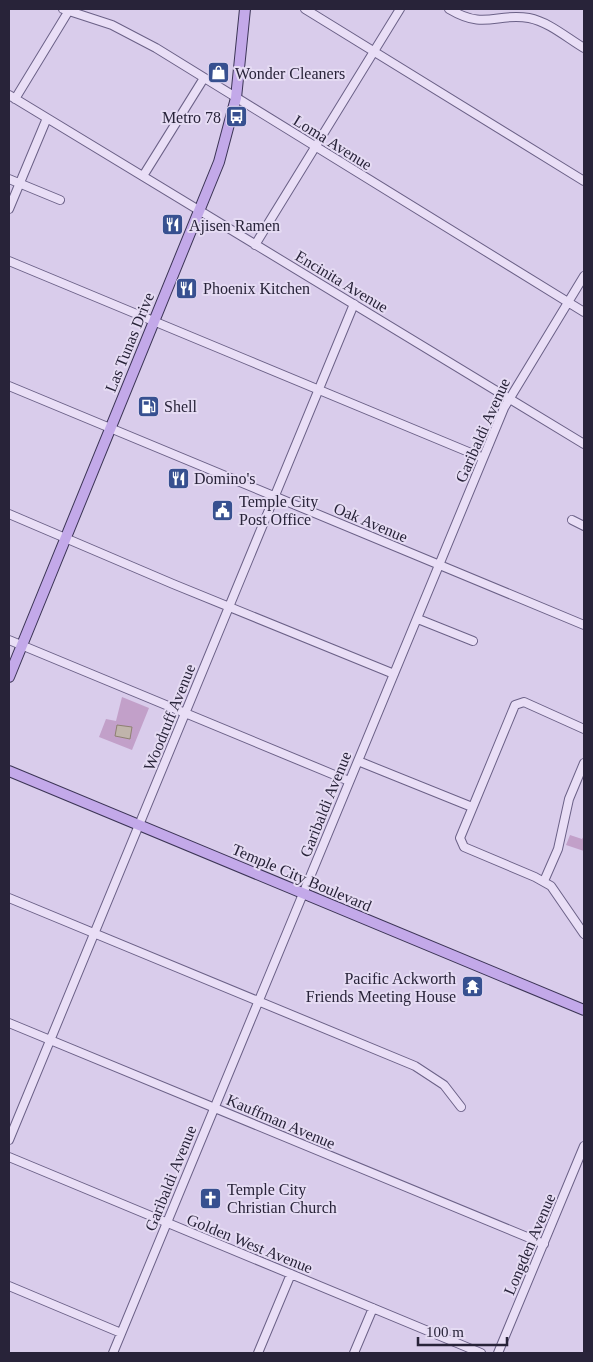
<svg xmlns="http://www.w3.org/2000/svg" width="593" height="1362" viewBox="0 0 593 1362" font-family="'Times New Roman',serif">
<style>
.green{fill:#c2a0c9}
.water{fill:#c0b4ab;stroke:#8e8072}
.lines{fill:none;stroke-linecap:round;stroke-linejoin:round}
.minor-casing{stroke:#6b6187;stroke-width:10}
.major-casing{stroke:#3b3455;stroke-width:12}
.minor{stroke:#e9def6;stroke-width:8}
.major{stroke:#c3a9e9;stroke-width:10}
.labels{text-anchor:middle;stroke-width:4;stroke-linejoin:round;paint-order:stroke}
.poi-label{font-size:16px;fill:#282339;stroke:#e5dbf3;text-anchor:start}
.street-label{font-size:16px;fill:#282339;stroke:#e5dbf3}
</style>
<rect width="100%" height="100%" fill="#d9cceb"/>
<path class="green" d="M122,697L149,708L132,750L99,737L106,719L116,721Z
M570,835L582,839L584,836V851L566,845Z"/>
<path class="water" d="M117,725L132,727L130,739L115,736Z"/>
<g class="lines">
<defs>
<path id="minor" d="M63,9L112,25L156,48L584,312
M305,9L584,181
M449,9C486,31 496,12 529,18C549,22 567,38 584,48
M9,95L584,444
M15,99L68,12
M143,176L204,78
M9,179L60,200
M9,209L47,118
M255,245L400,9
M9,261C167,326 325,393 483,458
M9,386L584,625
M9,514L173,584L394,674
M572,520L584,526
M418,619L473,641
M9,640L349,781
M584,729L524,702L515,705L460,838L464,847L535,877L551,886L584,934
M358,761L472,807
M544,881L558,849L569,799L584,763
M9,898L415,1066L444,1085L461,1107
M9,1023L544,1244
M9,1140L354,304
M9,1157L481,1353
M9,1286L121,1333
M113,1353L504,408L584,276
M258,1353L291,1274
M354,1353L373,1308
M498,1353L584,1146"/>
<path id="major" d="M9,677L219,162L236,98L245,9
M9,771L584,1010"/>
</defs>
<use href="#minor" class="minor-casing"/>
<use href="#major" class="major-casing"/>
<use href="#minor" class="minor"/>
<use href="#major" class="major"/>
</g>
<defs>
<symbol id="shop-square" viewBox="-11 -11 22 22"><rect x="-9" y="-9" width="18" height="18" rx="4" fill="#375090" stroke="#e5dbf3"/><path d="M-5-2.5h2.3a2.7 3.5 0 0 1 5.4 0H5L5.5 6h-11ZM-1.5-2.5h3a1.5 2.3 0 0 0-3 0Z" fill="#fff"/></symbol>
<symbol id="bus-square" viewBox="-11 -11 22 22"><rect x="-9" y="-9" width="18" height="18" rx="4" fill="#375090" stroke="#e5dbf3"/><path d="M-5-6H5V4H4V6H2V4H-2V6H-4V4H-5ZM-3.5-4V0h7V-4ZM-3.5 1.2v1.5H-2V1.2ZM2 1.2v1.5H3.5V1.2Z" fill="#fff"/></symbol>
<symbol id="restaurant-square" viewBox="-11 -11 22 22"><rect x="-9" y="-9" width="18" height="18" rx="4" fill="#375090" stroke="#e5dbf3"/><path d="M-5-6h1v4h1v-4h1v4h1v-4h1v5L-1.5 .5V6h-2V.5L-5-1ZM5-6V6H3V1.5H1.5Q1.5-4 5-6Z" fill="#fff"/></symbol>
<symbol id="fuel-square" viewBox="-11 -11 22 22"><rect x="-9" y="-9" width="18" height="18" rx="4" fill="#375090" stroke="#e5dbf3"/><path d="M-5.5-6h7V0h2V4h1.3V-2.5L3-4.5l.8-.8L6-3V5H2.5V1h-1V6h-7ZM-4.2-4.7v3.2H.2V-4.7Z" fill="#fff"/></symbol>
<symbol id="civic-square" viewBox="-11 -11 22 22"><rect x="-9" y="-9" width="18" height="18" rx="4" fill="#375090" stroke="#e5dbf3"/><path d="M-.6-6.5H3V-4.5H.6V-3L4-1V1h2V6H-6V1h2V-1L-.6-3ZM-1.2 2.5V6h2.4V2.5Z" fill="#fff"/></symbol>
<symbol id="temple-square" viewBox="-11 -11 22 22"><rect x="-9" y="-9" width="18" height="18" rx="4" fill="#375090" stroke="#e5dbf3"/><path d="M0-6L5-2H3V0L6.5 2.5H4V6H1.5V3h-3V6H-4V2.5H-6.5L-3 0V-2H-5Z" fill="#fff"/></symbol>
<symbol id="church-square" viewBox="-11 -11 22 22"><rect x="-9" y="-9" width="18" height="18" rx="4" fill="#375090" stroke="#e5dbf3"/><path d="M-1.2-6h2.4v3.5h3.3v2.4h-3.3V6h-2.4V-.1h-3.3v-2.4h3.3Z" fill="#fff"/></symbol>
</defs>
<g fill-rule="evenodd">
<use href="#shop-square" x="206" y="60" width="25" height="25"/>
<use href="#bus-square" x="224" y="104" width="25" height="25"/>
<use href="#restaurant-square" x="160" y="212" width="25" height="25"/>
<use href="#restaurant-square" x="174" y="276" width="25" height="25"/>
<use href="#fuel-square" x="136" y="394" width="25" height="25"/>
<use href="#restaurant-square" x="166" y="466" width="25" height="25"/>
<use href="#civic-square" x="210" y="498" width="25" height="25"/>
<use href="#temple-square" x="460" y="974" width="25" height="25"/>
<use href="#church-square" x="198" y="1186" width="25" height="25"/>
</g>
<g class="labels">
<g class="poi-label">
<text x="235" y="79">Wonder Cleaners</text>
<text x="221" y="123" text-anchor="end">Metro 78</text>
<text x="189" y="231">Ajisen Ramen</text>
<text x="203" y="294">Phoenix Kitchen</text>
<text x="164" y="412">Shell</text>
<text x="194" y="484">Domino's</text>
<text x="239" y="507">Temple City<tspan x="239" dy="18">Post Office</tspan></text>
<text x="456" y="984" text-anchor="end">Pacific Ackworth<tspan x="456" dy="18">Friends Meeting House</tspan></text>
<text x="227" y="1195">Temple City<tspan x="227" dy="18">Christian Church</tspan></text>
</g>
<g class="street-label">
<text transform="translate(333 142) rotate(32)" y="6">Loma Avenue</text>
<text transform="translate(342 281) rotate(31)" y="6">Encinita Avenue</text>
<text transform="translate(129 342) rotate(-68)" y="6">Las Tunas Drive</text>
<text transform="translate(482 430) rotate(-66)" y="6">Garibaldi Avenue</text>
<text transform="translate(371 522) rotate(23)" y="6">Oak Avenue</text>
<text transform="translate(169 717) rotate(-68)" y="6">Woodruff Avenue</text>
<text transform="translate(325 804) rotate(-68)" y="6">Garibaldi Avenue</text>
<text transform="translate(302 877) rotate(23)" y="6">Temple City Boulevard</text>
<text transform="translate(281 1121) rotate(23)" y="6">Kauffman Avenue</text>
<text transform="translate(170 1178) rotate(-68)" y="6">Garibaldi Avenue</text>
<text transform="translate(250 1243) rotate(22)" y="6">Golden West Avenue</text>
<text transform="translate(529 1244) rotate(-67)" y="6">Longden Avenue</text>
</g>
</g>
<rect width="593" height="1362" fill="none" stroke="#282339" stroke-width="20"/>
<path d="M418 1337v8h89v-8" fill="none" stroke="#282339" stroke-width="2.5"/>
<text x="426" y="1337" font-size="15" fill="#282339" stroke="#e5dbf3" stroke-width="4" paint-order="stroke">100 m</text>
</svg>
